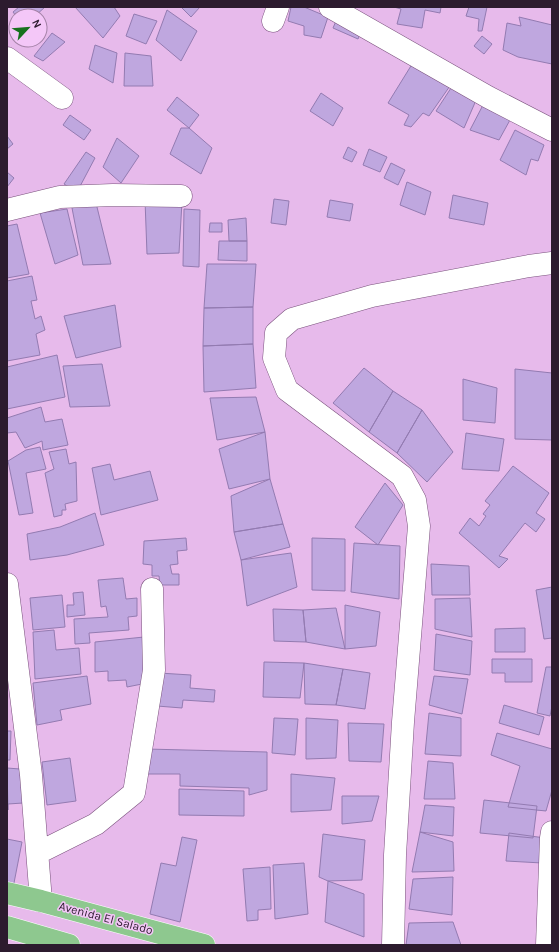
<svg xmlns="http://www.w3.org/2000/svg" width="559" height="952" viewBox="0 0 559 952" font-family="Karla,sans-serif">
<style>
.building{fill:#bfa7df;stroke:#937bb1}
.lines{fill:none;stroke-linecap:round;stroke-linejoin:round}
.minor-casing{stroke:#7a527d;stroke-width:23}
.major-casing{stroke:#fff;stroke-width:23}
.minor{stroke:#fff;stroke-width:22}
.major{stroke:#8ec88f;stroke-width:22}
.labels{text-anchor:middle;stroke-width:3;stroke-linejoin:round;paint-order:stroke}
.street-label{font-size:12px;fill:#2c1b2e;stroke:#f4c7f8}
</style>
<rect width="100%" height="100%" fill="#e7baeb"/>
<path class="building" d="M19,7H45L35,16H16L13,12Z
M75,7H114L120,16L103,38Z
M181,7H200L191,17Z
M291,7H304L328,17L321,38L304,35V26L288,21Z
M394,7H441L440,13L425,10L422,28L397,24L401,9Z
M469,7H487L482,31H478L479,19L466,16Z
M167,10L197,31L181,61L156,40Z
M134,14L157,21L146,44L126,36Z
M519,17L552,25V64L518,57L503,50L507,23L521,26Z
M336,21L361,32L358,39L333,28Z
M52,33L65,42L43,61L34,56Z
M482,36L492,44L484,54L474,46Z
M95,45L117,53L113,83L89,69Z
M125,53L151,56L153,86H124Z
M414,61L452,83L429,116L423,113L411,127L404,125L409,115L388,103Z
M453,85L477,98L464,128L436,111Z
M321,93L343,108L333,126L310,111Z
M177,97L199,115L189,128L167,110Z
M483,105L510,120L499,140L470,130Z
M70,115L91,130L84,140L63,125Z
M181,128H189L212,148L201,174L170,154Z
M515,130L544,145L538,161L531,159L526,175L500,160Z
M7,136L13,144L7,149Z
M117,138L139,156L121,183L103,167Z
M348,147L357,152L352,162L343,158Z
M369,149L387,157L380,172L363,165Z
M86,152L95,158L77,192L64,184Z
M391,163L405,170L398,185L384,178Z
M7,172L14,178L7,187Z
M407,182L431,192L425,215L400,205Z
M453,195L488,203L484,225L449,218Z
M274,199L289,201L286,225L271,223Z
M145,200L182,202L179,253L147,254Z
M330,200L353,204L350,221L327,217Z
M96,203L111,264L83,265L72,208Z
M67,209L78,255L55,264L40,213Z
M184,209L200,210L199,267L183,266Z
M246,218L247,241H229L228,220Z
M210,223H222V232H209Z
M17,224L29,274L7,278V226Z
M219,241H247V261L218,260Z
M207,264H256L253,307L204,308Z
M32,276L37,300L31,301L35,319L41,316L45,330L36,334L40,355L7,361V281Z
M115,305L121,347L76,358L64,316Z
M253,307V344L203,346L204,308Z
M253,344L256,388L204,392L203,346Z
M57,355L65,397L7,409V367Z
M102,364L110,406L70,407L63,366Z
M364,368L393,391L369,432L333,403Z
M515,369L552,373V440L515,439Z
M463,379L497,388L495,423L463,420Z
M393,391L422,410L397,453L369,432Z
M256,397L265,432L217,440L210,398Z
M41,407L45,422L62,419L68,445L43,450L42,441L25,448L16,432L7,433V418Z
M422,410L453,452L427,482L397,453Z
M265,432L270,479L229,489L219,449Z
M466,433L504,439L499,471L462,469Z
M40,447L46,469L26,473L33,513L19,515L8,461L26,450Z
M66,449L69,464L76,462L77,501L65,504L66,510H62V515L54,517L45,473L54,469L49,452Z
M110,464L114,480L150,471L158,500L101,515L92,468Z
M513,466L549,493L536,513L545,519L536,532L525,523L499,556L508,559L499,568L459,533L470,518L479,526L486,516L483,514L490,505L485,501Z
M270,479L283,524L234,532L231,496Z
M385,483L403,505L378,545L355,527Z
M95,513L104,545L67,555L30,560L27,534L60,527Z
M283,524L290,547L241,560L234,532Z
M186,538L187,550L177,551L178,564L170,565L172,574H179V585H160L159,576H152V565L143,564L144,541Z
M312,538L345,539V591L312,590Z
M354,543L400,546L399,599L351,592Z
M291,553L297,587L247,606L241,560Z
M431,564L469,566L470,595H432Z
M123,578L126,599L137,598V616L128,617L129,630L89,633L90,643L75,644L74,619L108,617L106,606L101,607L98,580Z
M552,587V638L544,639L536,590Z
M83,592L85,615L67,617V605H74L73,593Z
M62,595L65,627L33,630L30,598Z
M470,598L472,637L435,629V599Z
M345,605L380,612L376,646L345,649Z
M336,608L345,649L306,642L303,610Z
M273,609L303,610L306,642L274,641Z
M525,628V652H495V629Z
M54,630L56,650L79,648L81,674L35,679L33,632Z
M436,634L472,641L470,675L434,670Z
M144,637L147,654L142,684L127,687L126,680L108,681V671L95,672V642Z
M492,659H532V682H505V673H492Z
M264,662L304,663L300,698L263,697Z
M304,663L343,669L336,705L305,704Z
M546,667H552V706L550,716L537,713Z
M343,669L370,673L365,709L336,705Z
M159,673L191,675L190,688L215,690L214,702L183,700L182,708L157,706Z
M87,676L91,704L60,710L62,720L37,725L33,683Z
M434,676L468,679L462,714L429,705Z
M504,705L544,717L539,735L499,723Z
M429,713L461,718V756L425,754Z
M274,718L298,719L295,755L272,753Z
M306,718L338,720L336,758L306,759Z
M348,723L384,724L381,762L349,761Z
M7,731H11L10,760H7Z
M497,733L552,749V790L546,811L508,807L520,766L491,755Z
M146,749L267,752V790L249,795V788L180,786V774H146Z
M70,758L76,801L47,805L42,762Z
M428,761L453,763L455,799H424Z
M7,768L20,769L23,803L8,804V810Z
M291,774L335,778L331,810L291,812Z
M179,789L244,791V816L179,815Z
M342,796H379L372,821L342,824Z
M484,800L537,806L533,838L480,833Z
M425,805L454,807L453,836L420,832Z
M420,832L453,842L454,871L412,872Z
M509,833L545,838L542,863L506,861Z
M323,834L365,840L362,880L328,881L319,877Z
M182,837L197,840L180,922L150,914L161,863L176,866Z
M7,839L22,842L13,888L7,886Z
M304,863L308,914L275,919L273,865Z
M270,867L271,909L258,910V920L247,921L243,869Z
M453,877L452,915L409,909L413,879Z
M328,881L364,894V937L325,922Z
M453,922L461,945H406L409,923Z"/>
<g class="lines">
<defs>
<path id="minor" d="M330,7L488,97L552,130
M273,21L278,7
M7,58L62,98
M7,210L60,197L113,195L181,196
M7,584L31,775L41,901
M38,853L96,824L134,793L154,670L152,589
M393,945L395,855L403,722L419,526L415,500L402,476L287,390L274,358L276,333L292,319L372,296L529,266L552,263
M547,945L551,838L552,832"/>
<path id="major" d="M7,893L41,901L204,945
M7,927L69,945"/>
</defs>
<use href="#minor" class="minor-casing"/>
<use href="#major" class="major-casing"/>
<use href="#minor" class="minor"/>
<use href="#major" class="major"/>
</g>
<g class="labels">
<g class="street-label">
<text transform="translate(106 918) rotate(15)" y="4">Avenida El Salado</text>
</g>
</g>
<rect width="559" height="952" fill="none" stroke="#2c1b2e" stroke-width="16"/>
<g transform="translate(28 28) rotate(64)"><circle r="19" fill="#f4c7f8" stroke="#a482a7"/>
<path d="M0-3L7 15L0 10L-7 15Z" fill="#16711e"/>
<text y="-6" font-size="11" font-weight="bold" text-anchor="middle" fill="#2c1b2e">N</text>
</g>
</svg>
